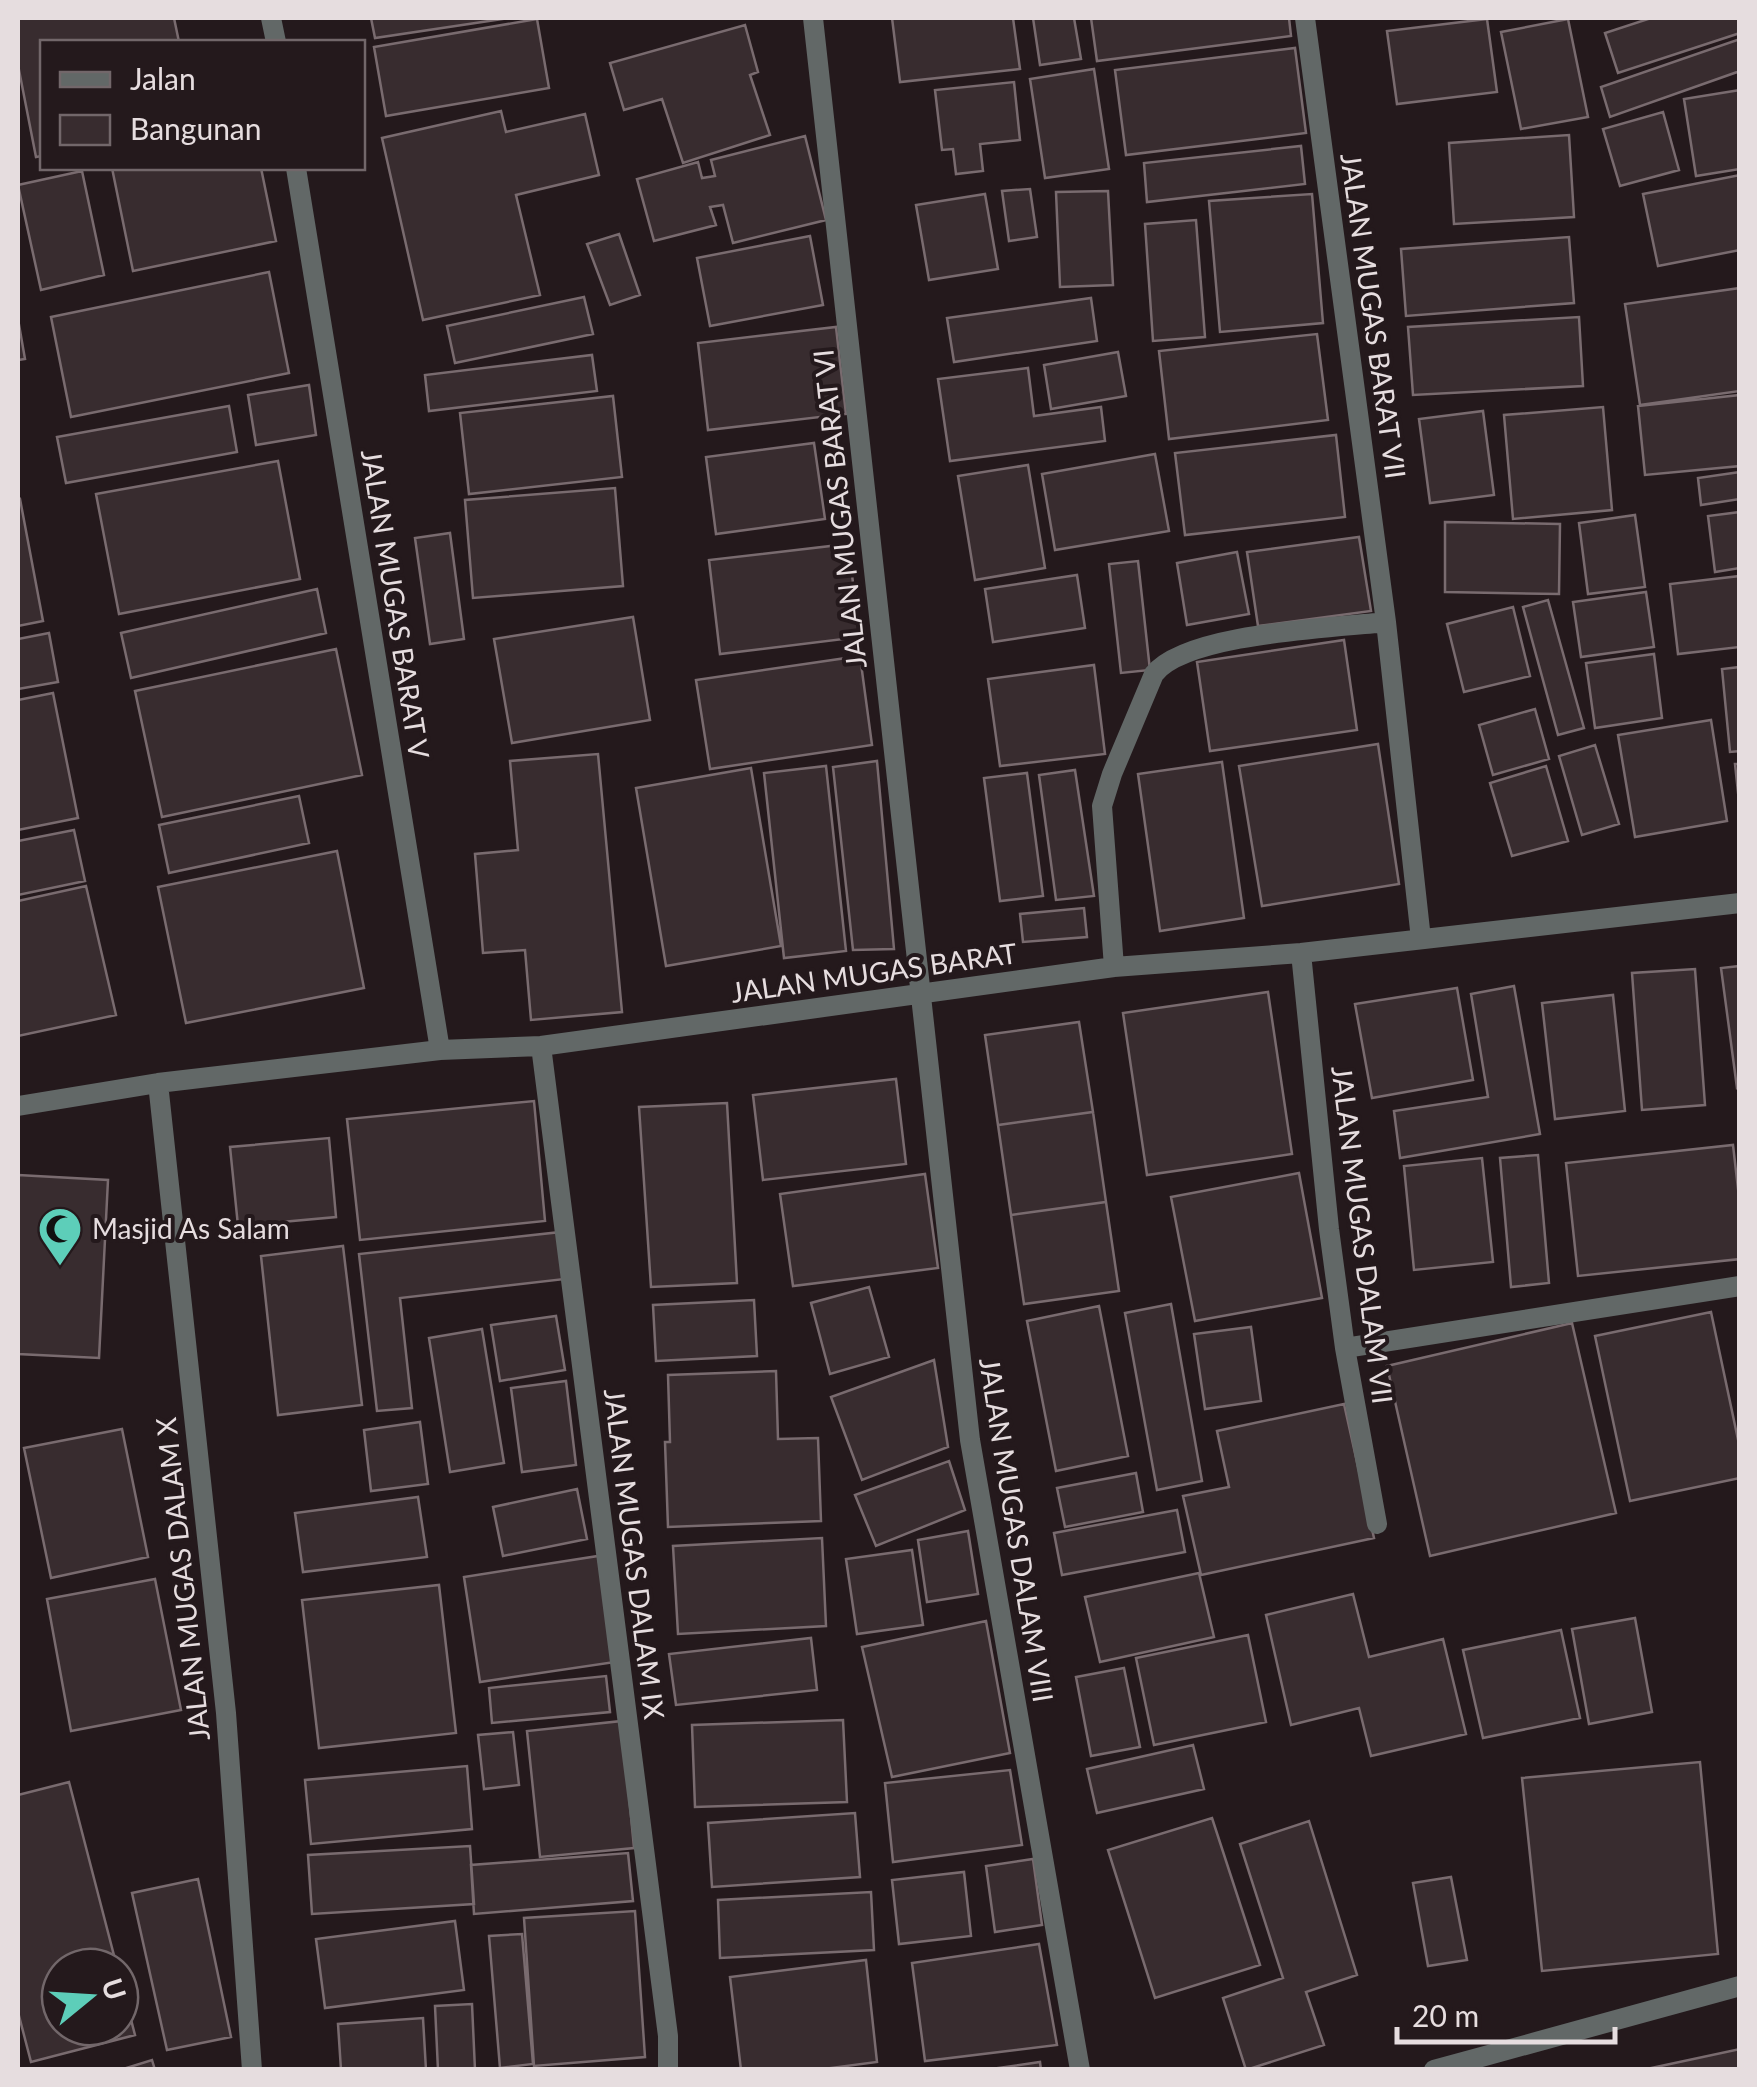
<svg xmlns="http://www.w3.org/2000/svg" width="1757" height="2087" viewBox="0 0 1757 2087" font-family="Lato,sans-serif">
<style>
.building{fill:#382c2f;stroke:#796b6f;stroke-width:2.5}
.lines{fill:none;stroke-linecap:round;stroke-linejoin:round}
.minor{stroke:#626867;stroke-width:20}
.labels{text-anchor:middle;stroke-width:8;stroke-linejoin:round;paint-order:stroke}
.street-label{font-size:28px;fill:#e6dddf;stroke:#24191c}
.poi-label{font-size:28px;fill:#e6dddf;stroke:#24191c;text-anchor:start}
</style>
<rect width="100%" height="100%" fill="#24191c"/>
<path class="building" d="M18,18H174L179,42H42V156L36,157L18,65Z
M371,18H509L375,38Z
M892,18H1013L1020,69L900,82Z
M1033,18H1074L1081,59L1040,65Z
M1091,18H1289L1291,36L1097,61Z
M1651,18H1740V33L1618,73L1605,33Z
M537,19L549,88L386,116L374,47Z
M1487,19L1497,92L1397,104L1387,31Z
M1568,19L1588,117L1521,129L1501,32Z
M745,25L758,72L750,75L770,135L683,163L662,99L624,110L610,63Z
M1740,39V71L1610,117L1601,87Z
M1295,48L1306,133L1126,155L1115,70Z
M1094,69L1109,169L1045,178L1030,79Z
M1014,82L1020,140L980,144L983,171L956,174L953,149L942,150L935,90Z
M1740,90V169L1696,176L1684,99Z
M501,111L506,132L585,114L599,175L516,195L540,295L423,320L382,138Z
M1663,112L1679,170L1620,186L1603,129Z
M1569,135L1574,217L1454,224L1449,143Z
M805,136L826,220L733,243L723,205L710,207L716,225L654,241L637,179L698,162L702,178L715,176L711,160Z
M1301,146L1305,184L1147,202L1144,163Z
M112,168H261L276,241L133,271Z
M82,171L104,275L41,290L18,185Z
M1740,175V250L1658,266L1643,194Z
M1030,189L1037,237L1009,241L1002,191Z
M1108,191L1113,285L1060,287L1056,192Z
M985,194L998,269L929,280L916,205Z
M1312,194L1323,323L1220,332L1209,201Z
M1196,220L1205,337L1153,341L1145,224Z
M619,234L640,295L610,305L587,244Z
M810,236L823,305L710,326L697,258Z
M1569,237L1574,303L1406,316L1401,249Z
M269,272L289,373L71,417L51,317Z
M1740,288V391L1640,405L1625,304Z
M584,297L593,334L455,363L447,326Z
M1091,298L1097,341L954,362L947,318Z
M1579,317L1583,386L1413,395L1408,327Z
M18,319L25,359L18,360Z
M836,327L846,414L708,430L698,343Z
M1317,334L1328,420L1169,439L1159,351Z
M1118,352L1126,396L1051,409L1044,365Z
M592,355L597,391L429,411L425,375Z
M1028,368L1034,416L1101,407L1105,441L950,461L938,379Z
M309,385L316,435L256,445L248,395Z
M1740,395V466L1645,475L1638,406Z
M613,396L622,477L469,494L460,413Z
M229,406L237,452L66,483L57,437Z
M1603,407L1612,510L1513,519L1504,415Z
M1483,411L1494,495L1430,503L1419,419Z
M1336,435L1345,517L1185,535L1175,453Z
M814,443L825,519L716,534L706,457Z
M1155,454L1169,531L1055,550L1042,474Z
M278,461L300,579L119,614L96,494Z
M1028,465L1045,568L975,580L958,476Z
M1740,472V499L1701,505L1698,478Z
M615,488L623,586L473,598L465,500Z
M20,499L43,621L18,626V500Z
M1740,512V568L1715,572L1708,516Z
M1635,515L1645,587L1588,594L1579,523Z
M1445,522L1560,524L1559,594L1445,592Z
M450,533L464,639L430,644L415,538Z
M1359,537L1371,611L1258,626L1247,552Z
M848,544L860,637L720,654L709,560Z
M1237,552L1249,614L1187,625L1177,563Z
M1138,561L1150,670L1121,673L1109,564Z
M1077,575L1085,628L993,642L985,589Z
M1740,576V647L1678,654L1670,584Z
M317,589L326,633L131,678L121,633Z
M1646,592L1654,647L1581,657L1573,602Z
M1548,600L1584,728L1558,735L1523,607Z
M1513,607L1530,676L1464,692L1447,624Z
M633,617L650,720L512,743L494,639Z
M49,633L58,682L18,689V639Z
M1344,640L1357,730L1210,751L1197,662Z
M336,649L362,775L162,817L135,691Z
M1654,654L1662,718L1595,728L1586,663Z
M860,656L872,745L710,769L696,680Z
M1094,665L1105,754L1000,766L988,679Z
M1740,667V751L1730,752L1722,669Z
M53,693L78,818L18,830V700Z
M1535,709L1549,759L1493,775L1479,725Z
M1711,720L1727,821L1635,837L1618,735Z
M1378,744L1399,884L1262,906L1239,766Z
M1595,745L1619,824L1582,835L1559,756Z
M598,754L622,1012L531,1020L525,950L483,953L475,854L518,850L510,761Z
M877,761L894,949L853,950L833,767Z
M1222,762L1244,918L1160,931L1138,774Z
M1735,764H1740V811Z
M826,766L846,951L784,958L764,773Z
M1546,766L1568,841L1512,856L1490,783Z
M751,768L781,946L666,966L636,788Z
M1075,770L1094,896L1056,900L1039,775Z
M1027,773L1043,896L1000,901L984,778Z
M299,796L309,843L169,873L159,825Z
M74,830L85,881L18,895V841Z
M337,851L364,988L186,1023L158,887Z
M86,886L116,1015L18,1036V901Z
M1084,908L1087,937L1023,942L1020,914Z
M1740,966V1087L1737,1088L1721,968Z
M1695,969L1705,1105L1642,1110L1632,973Z
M1514,986L1540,1134L1400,1158L1394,1111L1488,1097L1471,994Z
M1457,988L1473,1080L1372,1098L1355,1004Z
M1268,992L1292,1154L1147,1175L1123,1013Z
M1613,995L1625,1111L1555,1119L1542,1003Z
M1079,1022L1093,1112L998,1125L985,1035Z
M896,1079L906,1164L763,1180L753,1095Z
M534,1101L545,1221L360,1240L347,1119Z
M727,1103L737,1283L651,1287L639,1107Z
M1093,1112L1106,1202L1011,1215L998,1125Z
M329,1138L336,1217L238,1226L230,1147Z
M1733,1145L1740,1206V1259L1578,1276L1566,1163Z
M1538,1155L1549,1283L1511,1287L1500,1158Z
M1482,1158L1493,1262L1414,1270L1404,1166Z
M1299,1173L1322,1298L1195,1321L1171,1197Z
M925,1174L938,1268L793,1286L780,1194Z
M18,1175L108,1180L99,1358L18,1354Z
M1106,1202L1119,1291L1024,1304L1011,1215Z
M561,1232L565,1279L400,1298L412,1408L377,1411L359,1254Z
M343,1246L362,1405L278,1415L261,1256Z
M869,1287L889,1357L830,1374L811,1303Z
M754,1300L757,1356L656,1361L653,1305Z
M1171,1304L1202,1481L1157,1490L1125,1313Z
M1099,1306L1128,1456L1056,1471L1027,1321Z
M1711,1312L1740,1449V1478L1630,1501L1595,1336Z
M556,1316L565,1370L500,1381L491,1325Z
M1572,1323L1616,1513L1430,1556L1387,1366Z
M1251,1327L1261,1401L1205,1409L1194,1334Z
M482,1329L504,1463L450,1472L429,1338Z
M934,1360L948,1447L862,1480L831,1397Z
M776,1371L778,1439L818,1438L821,1521L668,1527L665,1442H670L668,1375Z
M566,1381L576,1465L522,1472L511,1388Z
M1344,1404L1374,1538L1201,1575L1183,1496L1229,1487L1217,1431Z
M420,1422L428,1484L371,1491L364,1430Z
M122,1429L148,1557L51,1578L24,1448Z
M949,1461L965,1510L876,1546L855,1495Z
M1136,1473L1143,1512L1065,1527L1057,1488Z
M577,1489L587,1539L503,1556L493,1507Z
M418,1497L427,1557L303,1572L295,1513Z
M1177,1510L1185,1552L1062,1575L1054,1533Z
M968,1531L978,1594L927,1602L918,1540Z
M822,1538L826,1626L678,1634L673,1546Z
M912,1550L923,1625L857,1634L846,1559Z
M598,1556L615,1662L480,1682L464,1577Z
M1199,1573L1214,1637L1100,1662L1085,1597Z
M155,1579L181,1710L71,1731L47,1599Z
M439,1585L456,1733L319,1748L302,1600Z
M1353,1594L1369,1657L1443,1639L1466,1734L1371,1756L1359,1708L1291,1725L1266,1615Z
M1635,1618L1652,1712L1589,1724L1572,1629Z
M986,1621L1010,1753L892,1777L862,1647Z
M1561,1630L1580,1718L1483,1738L1463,1650Z
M1248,1635L1266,1722L1154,1745L1136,1658Z
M811,1638L817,1690L676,1705L669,1654Z
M1124,1668L1140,1747L1091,1756L1076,1677Z
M606,1676L610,1712L492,1723L489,1688Z
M843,1720L847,1802L695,1807L692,1725Z
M622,1721L634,1848L540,1857L527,1731Z
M513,1732L519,1785L484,1789L478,1735Z
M1193,1745L1204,1789L1097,1813L1087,1769Z
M1700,1762L1718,1954L1542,1971L1522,1778Z
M467,1766L472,1829L311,1844L305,1780Z
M1010,1770L1022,1845L893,1862L885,1783Z
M69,1782L117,1967H60V2027H120V1977L135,2035L31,2062L18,2012V1795Z
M855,1813L860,1877L712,1887L708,1823Z
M1212,1818L1260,1965L1155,1998L1108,1850Z
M1309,1821L1357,1975L1306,1992L1324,2045L1246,2070L1223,1998L1283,1978L1240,1844Z
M470,1846L474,1904L312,1914L308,1855Z
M628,1853L633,1901L474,1914L471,1865Z
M1033,1859L1042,1925L995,1932L986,1866Z
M964,1872L971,1936L899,1944L892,1880Z
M1451,1877L1467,1960L1428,1966L1413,1883Z
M198,1879L231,2037L167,2050L132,1893Z
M871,1892L874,1950L720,1958L718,1900Z
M635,1911L645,2057L534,2066L524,1918Z
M455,1921L464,1990L325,2008L316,1939Z
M522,1934L533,2064L500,2068L489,1936Z
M1039,1944L1057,2045L925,2061L912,1963Z
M866,1960L877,2062L816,2070H741L730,1977Z
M472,2004L475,2070H438L435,2006Z
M423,2018L426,2070H341L338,2024Z
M1740,2049V2070H1642Z
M152,2060L155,2070H120Z
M1040,2062L1041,2070H984Z"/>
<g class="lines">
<path class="minor" d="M271,18L276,42
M813,18L970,1440L1080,2070
M1305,18L1386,622L1421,939
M296,168L440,1050
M1301,953L1329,1229L1345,1348L1377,1524
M1114,967L1102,806L1112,774L1154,674C1186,633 1333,628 1386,622
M541,1046L668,2036V2070
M158,1083L226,1713L252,2070
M18,1106L158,1083L440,1050L541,1046L1114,967L1301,953L1740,903
M1345,1348L1740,1286
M1434,2070L1740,1986"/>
</g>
<defs>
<symbol id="mosque-pin" viewBox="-11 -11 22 30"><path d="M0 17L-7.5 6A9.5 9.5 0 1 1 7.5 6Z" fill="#5dceb9" stroke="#24191c"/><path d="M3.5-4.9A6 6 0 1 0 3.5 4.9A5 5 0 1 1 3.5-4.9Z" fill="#111"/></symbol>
</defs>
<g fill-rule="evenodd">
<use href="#mosque-pin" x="35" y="1204" width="50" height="68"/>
</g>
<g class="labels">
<g class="street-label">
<text transform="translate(1373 316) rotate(82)" y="10">JALAN MUGAS BARAT VII</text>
<text transform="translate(840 509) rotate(-96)" y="10">JALAN MUGAS BARAT VI</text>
<text transform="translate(395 604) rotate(81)" y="10">JALAN MUGAS BARAT V</text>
<text transform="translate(874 973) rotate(-8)" y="10">JALAN MUGAS BARAT</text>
<text transform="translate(1362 1235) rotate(83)" y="10">JALAN MUGAS DALAM VII</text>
<text transform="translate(1016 1530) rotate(81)" y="10">JALAN MUGAS DALAM VIII</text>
<text transform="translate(634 1554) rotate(83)" y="10">JALAN MUGAS DALAM IX</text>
<text transform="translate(183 1579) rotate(-96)" y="10">JALAN MUGAS DALAM X</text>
</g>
<g class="poi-label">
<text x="92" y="1239">Masjid As Salam</text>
</g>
</g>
<rect width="1757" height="2087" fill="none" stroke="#e6dddf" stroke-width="40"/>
<rect x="40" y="40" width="325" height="130" fill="#24191c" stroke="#72676a" stroke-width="2.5"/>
<rect x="60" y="72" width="50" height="15" fill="#626867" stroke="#72676a" stroke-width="2.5"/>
<text x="130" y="90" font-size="30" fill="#e6dddf">Jalan</text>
<rect x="60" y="115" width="50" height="30" fill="#382c2f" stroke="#72676a" stroke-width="2.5"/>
<text x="130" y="140" font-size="30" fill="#e6dddf">Bangunan</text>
<g transform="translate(90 1997) rotate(72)"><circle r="48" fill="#24191c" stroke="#72676a" stroke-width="2.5"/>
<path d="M0-8L18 38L0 25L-18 38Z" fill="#5dceb9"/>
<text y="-15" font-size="28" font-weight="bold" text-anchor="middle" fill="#e6dddf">U</text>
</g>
<path d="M1397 2027v15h218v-15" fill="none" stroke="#e6dddf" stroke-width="5"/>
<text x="1412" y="2027" font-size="30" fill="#e6dddf" stroke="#24191c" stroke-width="8" paint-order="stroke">20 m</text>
</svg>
